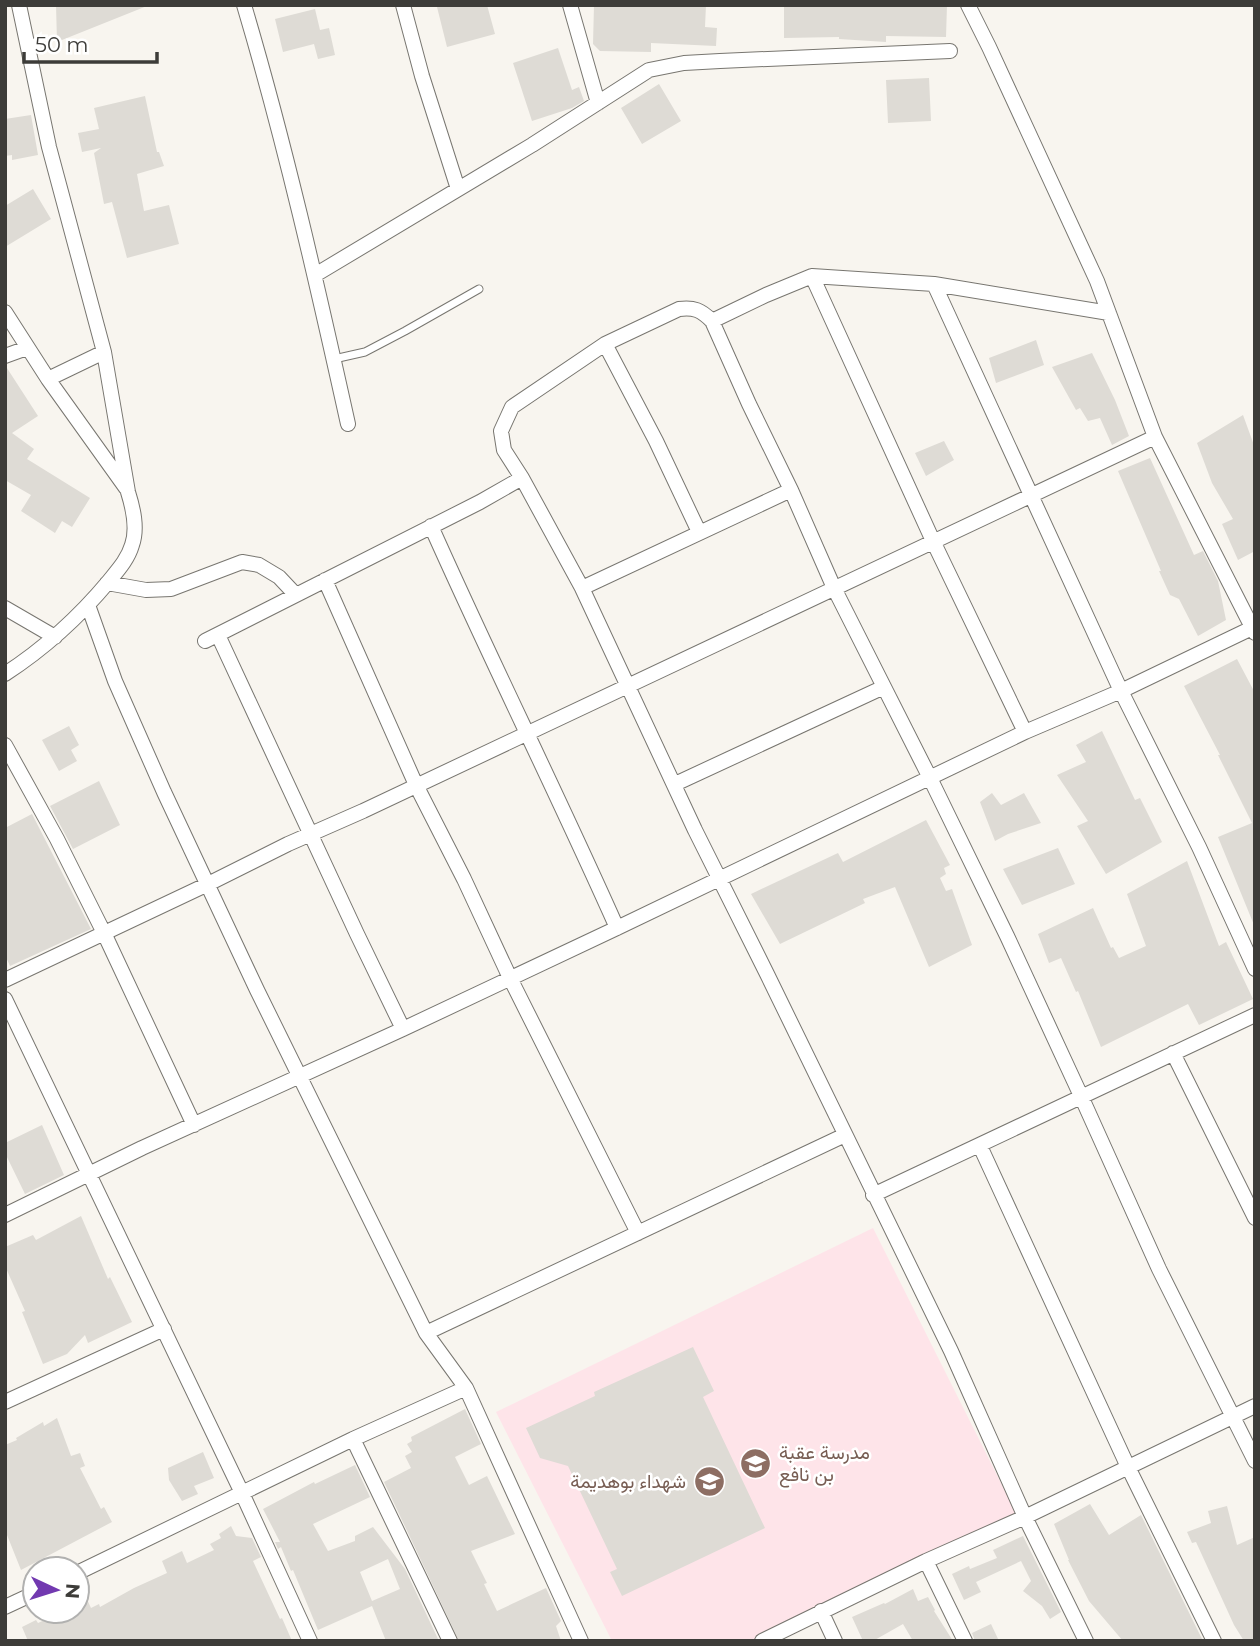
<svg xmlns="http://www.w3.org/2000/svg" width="1260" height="1646" viewBox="0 0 1260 1646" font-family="Montserrat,Vazirmatn,sans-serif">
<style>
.education{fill:#fee4e9}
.building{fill:#dedbd5;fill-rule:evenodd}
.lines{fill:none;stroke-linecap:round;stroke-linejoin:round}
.service-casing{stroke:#787670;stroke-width:9}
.minor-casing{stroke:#787670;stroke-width:16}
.service{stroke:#fff;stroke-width:7}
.minor{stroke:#fff;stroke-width:14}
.labels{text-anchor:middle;stroke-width:5;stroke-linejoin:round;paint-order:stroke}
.education-label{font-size:19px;fill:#785e54;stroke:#fff;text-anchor:start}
</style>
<rect width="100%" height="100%" fill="#f8f5ef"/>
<path class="education" d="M873,1228L1016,1513L756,1641H612L496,1412Z"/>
<path class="building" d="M56,5H147V6L57,42Z
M445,5H487L495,34L447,47L437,7Z
M594,5H706L705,27L717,28L716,46L651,43V52L600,51L593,44Z
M784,5H947L946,37L886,36V42L839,39V37L784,38Z
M315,9L320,30L329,28L335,55L318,59L314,44L283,52L275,19Z
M558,48L572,90L579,87L584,101L572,108L532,121L513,63Z
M929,78L931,121L888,123L886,80Z
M659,84L681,121L642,144L621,108Z
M145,96L157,152H159L164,166L137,174L144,211L169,205L179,244L127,258L112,202L104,204L94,153L101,148L82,152L78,133L99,129L94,108Z
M31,115L38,155L12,160V155L5,156V119Z
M33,189L51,219L5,247V206Z
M1036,340L1044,365L996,383L989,358Z
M1092,353L1115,400L1129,436L1112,445L1100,418L1088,421L1080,408L1076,410L1052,367Z
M5,365L38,416L12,433L34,449L27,459L90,498L72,527L62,521L55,533L21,511L31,495L5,480Z
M1243,415L1255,448V551L1238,560L1222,524L1233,519L1212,483L1197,443Z
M944,441L954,460L926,476L915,453Z
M1150,458L1194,555L1203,551L1218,581L1226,620L1198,636L1179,599L1170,595L1159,571H1161L1118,471Z
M1237,659L1255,693L1254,925L1218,837L1252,823L1218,755H1220L1184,686Z
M69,726L79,745L71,750L77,761L59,771L42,740Z
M1102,731L1135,800L1140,798L1162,842L1106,874L1077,826L1088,821L1057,775L1086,762L1076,745Z
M99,781L120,825L73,849L50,806Z
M992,793L1001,805L1024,793L1041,823L1008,834L995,841L980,802Z
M32,814L91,929L10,966L5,955V828Z
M926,820L950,865L944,868L946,874L940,878L946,891L952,889L972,945L929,967L895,887L863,899L865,903L780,944L751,894L838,853L843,862Z
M1058,848L1075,884L1022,905L1003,869Z
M1187,861L1219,946L1226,942L1253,999L1199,1025L1188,1004L1101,1047L1078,991L1076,992L1061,958L1049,963L1038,934L1093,908L1111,948L1113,947L1119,958L1146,946L1127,894Z
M42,1125L64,1175L25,1194L5,1153V1143Z
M81,1216L108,1279L110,1277L132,1322L88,1343L85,1335L67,1354L43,1364L22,1312L25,1311L5,1266V1247L33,1235L36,1240Z
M693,1347L714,1391L703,1397L765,1528L622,1596L610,1572L617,1569L568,1466L540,1458L526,1428L595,1396L594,1392Z
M465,1409L481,1444L455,1457L469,1485L487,1476L515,1534L471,1551L487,1583L484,1584L497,1611L546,1588L561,1621L556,1626L561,1641H459L384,1482L411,1468L405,1456L412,1452L407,1444L412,1441L411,1437Z
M57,1418L71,1456L80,1453L85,1466L80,1468L101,1509L104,1507L112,1522L21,1570L5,1530V1445L17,1440L16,1438L43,1422L44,1426Z
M203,1452L214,1478L194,1486L198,1494L182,1501L169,1480L168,1468Z
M355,1465L370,1497L313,1524L328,1551L355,1541V1536L373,1527L405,1569L439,1641H386L372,1606L318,1630L293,1570L291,1571L281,1547L278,1549L275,1542H280L263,1509L314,1482L315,1484ZM388,1559L400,1589L372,1601L360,1572Z
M1090,1504L1109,1535L1141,1515L1203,1641H1123L1089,1601L1068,1560H1069L1054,1524Z
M1227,1506L1237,1545L1255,1537V1641H1244L1234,1625L1196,1542L1192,1543L1187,1532L1211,1523L1208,1511Z
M231,1526L236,1536L252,1538L261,1557L253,1561L280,1619L282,1618L292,1641H28L22,1627L36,1620L38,1623L64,1611H77V1583L79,1582L91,1608L99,1604L100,1607L134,1588L167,1573L162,1561L182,1551L187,1563L214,1550L210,1544L221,1538L219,1534Z
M1023,1536L1061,1612L1050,1619L1042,1606L1023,1591L1031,1581L1021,1561L976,1582L981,1592L964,1600L952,1574L969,1566L970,1569L997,1558L993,1550Z
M913,1589L918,1601L928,1597L935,1610L934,1611L953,1641H913L903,1624L873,1641H863L852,1617L884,1603L885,1604Z
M991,1624L999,1641H975L972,1633Z"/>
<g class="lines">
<defs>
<path id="service" d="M334,359L365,352L405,331L479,289"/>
<path id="minor" d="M244,5C285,143 317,284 348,424
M403,5L422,76L458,189
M570,5L598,103
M968,5L989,47L1097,281L1155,437L1255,633
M315,275L532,145L649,70L684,63L720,61L950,51
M812,276L933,541L1025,732
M934,284L1121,691L1199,847L1255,969
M5,312L48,379L126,488
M712,321L749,404L791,490L834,588L930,778L1007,936L1081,1096L1159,1269L1255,1461
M605,344L656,441L699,532
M5,356L27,348
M48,379L104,352
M431,526C491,661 557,793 617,928
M325,580L416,785L464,879L510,978L638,1233
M107,583L146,590L171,589L242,562L259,565L279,577L295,594
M582,588L791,490
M88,605L115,681L164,792L257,990L426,1333L466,1388L581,1641
M5,608L55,637
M218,635L357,934L403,1029
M205,641L480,502L522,478
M5,674C45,648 79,617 109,581C118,570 128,559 132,545C138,528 133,508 128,492L104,352L49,147L19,5
M5,745L57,839L104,933L194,1125
M675,784L884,687
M5,980L208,884L288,844L363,811L1155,437
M5,999L242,1493L310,1641
M1173,1053L1255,1218
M980,1146L1128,1467L1214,1641
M873,1195L1255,1015
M5,1215L142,1148L403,1029L617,928L1025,732L1121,691L1252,628
M426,1333L845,1135
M5,1402L164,1329
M353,1439L450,1641
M926,1561L965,1641
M77,1573L353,1439L466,1388
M5,1607L35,1593
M821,1611L835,1641
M762,1641L926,1561L1025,1517L1255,1406
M1086,1641L1025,1517L951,1351L767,974L695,830L582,588L522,478L504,450L501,431L512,407L605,344L679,309C694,307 701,310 712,321L766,295L812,276L934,284L1109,313"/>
</defs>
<use href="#service" class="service-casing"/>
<use href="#minor" class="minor-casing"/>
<use href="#service" class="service"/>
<use href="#minor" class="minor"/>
</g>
<defs>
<symbol id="school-disc" viewBox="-11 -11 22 22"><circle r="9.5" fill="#8d6e63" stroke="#fff"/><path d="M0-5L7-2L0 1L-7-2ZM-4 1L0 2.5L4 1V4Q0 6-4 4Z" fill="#fff"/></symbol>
</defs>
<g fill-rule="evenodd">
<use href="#school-disc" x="738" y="1446" width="35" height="35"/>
<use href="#school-disc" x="692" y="1464" width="35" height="35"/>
</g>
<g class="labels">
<g class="education-label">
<text x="779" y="1459">مدرسة عقبة<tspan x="779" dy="22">بن نافع</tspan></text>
<text x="686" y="1488" text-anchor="end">شهداء بوهديمة</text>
</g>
</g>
<rect width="1260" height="1646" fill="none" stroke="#3d3c39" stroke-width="14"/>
<g transform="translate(56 1590) rotate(94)"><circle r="33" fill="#ffffff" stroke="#b1b1b0" stroke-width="2"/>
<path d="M0-5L12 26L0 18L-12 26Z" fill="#7239b0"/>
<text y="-10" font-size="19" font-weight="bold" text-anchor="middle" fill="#3d3c39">N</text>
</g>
<path d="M24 52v10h133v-10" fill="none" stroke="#3d3c39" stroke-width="3.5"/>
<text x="35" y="52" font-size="21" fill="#3d3c39" stroke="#ffffff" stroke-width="5" paint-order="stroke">50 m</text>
</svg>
